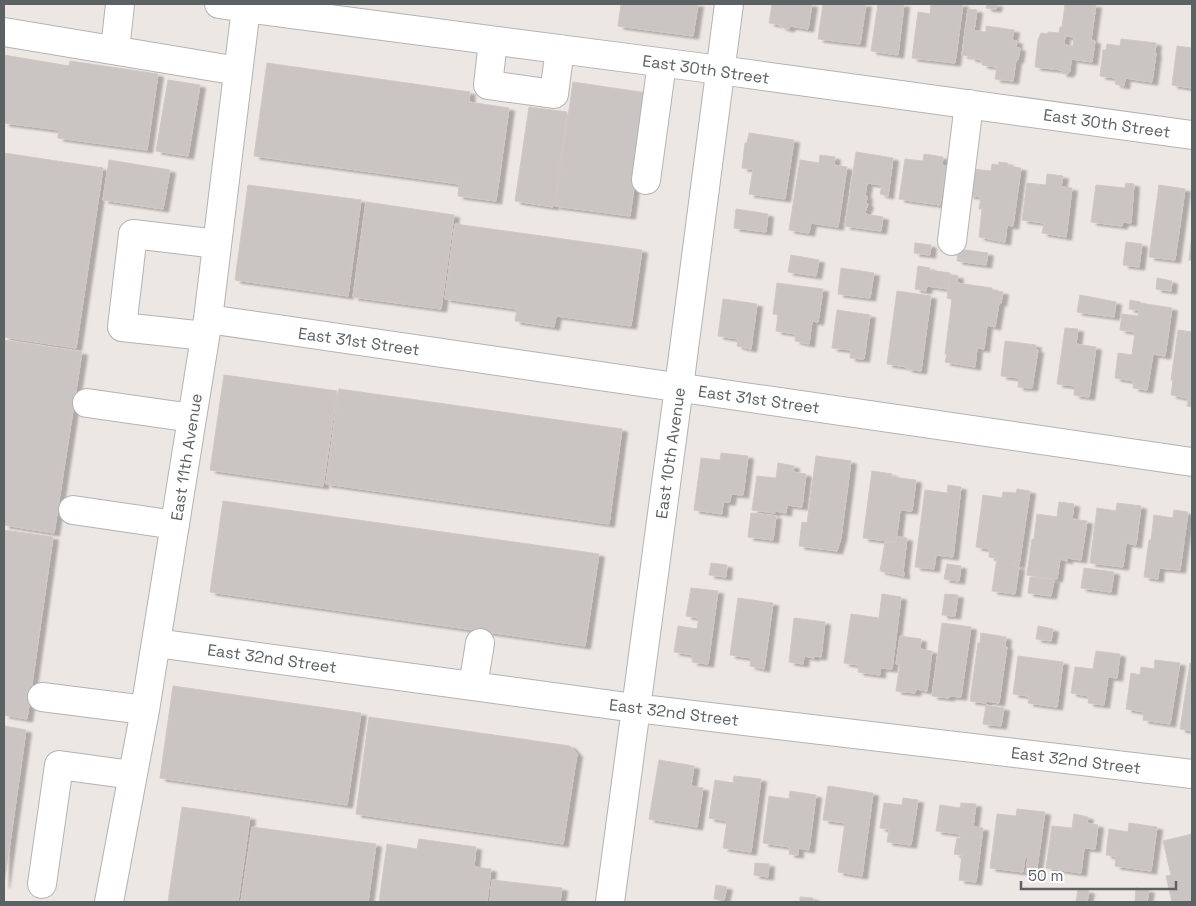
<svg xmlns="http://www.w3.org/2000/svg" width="1196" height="906" viewBox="0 0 1196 906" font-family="'Space Grotesk',sans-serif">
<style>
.building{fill:#cac4c2;stroke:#d2c7c2;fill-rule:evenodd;filter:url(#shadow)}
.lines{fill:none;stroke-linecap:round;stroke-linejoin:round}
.minor-casing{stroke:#afb4b5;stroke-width:30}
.minor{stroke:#fff;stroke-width:28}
.labels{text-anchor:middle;stroke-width:4.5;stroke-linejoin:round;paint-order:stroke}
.street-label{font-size:16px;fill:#5b6263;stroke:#fff}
</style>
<defs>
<filter id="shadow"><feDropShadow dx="5.5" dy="3" stdDeviation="1" flood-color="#0004"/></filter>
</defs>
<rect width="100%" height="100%" fill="#ede7e3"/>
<path class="building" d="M621,4H698L693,36L618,26Z
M772,4H812L808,29L790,26L789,29L781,27V25L769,23Z
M823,4H866L860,44L818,39Z
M878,4H904L898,55L871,51Z
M931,4H963L955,63L912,58L918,12L930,14Z
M987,4H997L996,9L986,8Z
M1065,4H1083L1096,5L1091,40L1095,41L1092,62L1071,59L1070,71L1068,74L1061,73L1062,70L1035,67L1038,40L1041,33L1048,34V32L1059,33L1060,27H1062ZM1065,36L1074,37L1073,46L1064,45Z
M968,9L977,10L974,31L986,32V26L1014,30L1012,40L1017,41L1016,48H1020L1018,60H1016L1013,81L995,79L997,67L982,65V60L970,58V56L962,55Z
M1121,39L1156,43L1155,53H1156L1152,82L1125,78L1124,86L1115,84L1116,78L1100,76L1103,50H1106L1107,44L1120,46Z
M1177,46L1192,48V88L1172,85Z
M4,55L69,66L70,61L158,74L147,150L58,138L59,130L4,123Z
M267,63L470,92L469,102L509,108L496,201L458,196L459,184L254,156Z
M168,80L200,85L188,156L156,151Z
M573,82L647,93L630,216L555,206Z
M529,107L567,112L553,207L515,201Z
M749,133L794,140L785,199L749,194L753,169L742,168L745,143H747Z
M856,152L893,158L888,196L880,194L882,185L867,183L865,196H867L866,204H868L867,208H866L865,214L883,217L881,231L845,226Z
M4,153L103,168L76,348L4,337Z
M924,154L943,157L942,165L946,166L940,205L899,199L905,159L923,161Z
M820,155L835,157L834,165L847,167L838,227L811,223L809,233L789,230L800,160L819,163Z
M109,160L170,170L163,209L103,200Z
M999,162L1008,163L1007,166L1021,168L1013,226L1007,225L1005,242L979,237L982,209H979L981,197L968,195L972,169L991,171L992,164L998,165Z
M1047,174L1063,176L1061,187L1072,188L1066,237L1042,233L1044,223L1022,220L1027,183L1046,185Z
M1126,183L1134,184L1131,223L1123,222L1122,226L1091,222L1096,185L1125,188Z
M248,185L361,200L348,296L235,280Z
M1159,185L1185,189L1175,260L1149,257Z
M366,202L454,215L441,309L353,297Z
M736,209L768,214L766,232L734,228Z
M455,224L642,250L631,326L556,316L554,327L515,321L517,309L445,299Z
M1192,235V260H1189Z
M1126,242L1142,244L1139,267L1123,265Z
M915,243L931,245L930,255L914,253Z
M958,249L988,253L986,265L957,261Z
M791,255L819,260L816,276L788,272Z
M918,266L930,268L929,270L950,273L948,289L927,286L926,291L915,289Z
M841,268L874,273L870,298L838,294Z
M950,275L958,276L957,283L992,288V290L1003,292L1001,303H999L995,327L987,325L984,349L977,348L975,367L945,362L947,354H945L952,299L947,298Z
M1157,278L1172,281L1171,291L1156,289Z
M777,283L823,289L818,322L812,321L809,344L795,341L796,334L776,331L778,315L773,314Z
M897,291L931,296L921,371L907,369V367L887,364Z
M1080,295L1116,302L1114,317L1077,312Z
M723,299L757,304L751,349L737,346L738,339L718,336Z
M1130,300L1140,302V303L1172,308L1165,356L1153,354L1147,390L1133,388L1134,381L1115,378L1118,353L1132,355L1135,332L1120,330L1122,314L1138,316L1139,310L1129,309Z
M837,310L870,315L864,359L850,358L851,350L832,348Z
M1065,328L1078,329L1076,344L1096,347L1089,397L1074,395L1075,386L1057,384Z
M1178,330L1192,332V407L1187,406L1188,398L1171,395L1173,380H1171Z
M4,340L82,352L54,533L4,525Z
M1005,341L1036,345L1035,349L1038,350L1032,388L1018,387L1019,378L1001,376Z
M224,375L337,391L323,486L210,470Z
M339,389L622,429L609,524L326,484Z
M721,453L748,456L743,495L731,494L730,502H723L722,514L694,510L701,458L720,460Z
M816,456L851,461L841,538L837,551L799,546L802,522L807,523Z
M778,463L794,466L793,472L806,474L802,507L787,505L786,513L775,511V513L752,510L757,476L776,478Z
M872,471L892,474L891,477L916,480L912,511L900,510L896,542L863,538Z
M948,485L961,487L953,557L936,555L934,569L915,567L925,490L947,493Z
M1017,489L1030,491L1019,565L1011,563V565L1019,567L1015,594L992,591L997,558L989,557L990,549L976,547L983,495L1002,498L1003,492L1016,493Z
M223,501L599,554L585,646L210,592Z
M1059,502L1074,504L1072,519L1087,521L1081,560L1067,558V561L1060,559L1057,579L1027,575L1032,539H1034L1037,514L1057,517Z
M1117,503L1141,506L1136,545L1126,543L1123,567L1090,563L1097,508L1116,511Z
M1174,510L1188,512L1180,570L1159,568L1158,579L1144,577L1149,540H1151L1154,515L1173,518Z
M751,513L776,516L773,540L748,537Z
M4,530L53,537L27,719L4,715Z
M897,537L907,538L903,572H904V576L880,571L885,542L896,543Z
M711,563L727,565L726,577L709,575Z
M947,564L961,566L959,581L944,579Z
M1084,568L1114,572L1111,592L1081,588Z
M1030,577L1054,580L1051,596L1028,593Z
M691,588L718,591L708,664L692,662L693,655L674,652L678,626L697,629L699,618L686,616Z
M882,594L901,597L892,669L880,668V675L858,672L859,665L844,663L851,614L879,618Z
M945,594L958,595L955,616L942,615Z
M738,598L773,603L764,669L750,666L751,658L730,655Z
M794,618L825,622L821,657L814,656V658L804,656L803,664L789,662Z
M942,623L971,627L961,697L949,696V698L932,696Z
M1038,626L1053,629L1051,641L1036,639Z
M981,633L1006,637L1005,647H1007L999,703L986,701V703L970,701L978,643H980Z
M900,636L921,639L920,649L932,651L927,691L916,689L915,693L896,691L900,664H896Z
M1096,651L1120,654L1117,678L1108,677L1104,705L1088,703L1089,696L1071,693L1075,667L1093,669Z
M1018,656L1063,662L1057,707L1028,703L1029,696L1013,694Z
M1155,660L1180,663L1170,724L1143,720L1144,712L1126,709L1131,673L1140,675L1141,667L1154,669Z
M1190,663L1192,664V731L1180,729Z
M173,686L361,713L347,805L160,778Z
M986,705L1004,708L1001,726L983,724Z
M369,717L570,746L577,754L563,844L356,814Z
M4,726L26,730L4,885Z
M659,760L694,766L691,786L703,788L697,827L649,819Z
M734,776L761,779L751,852L723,848L727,821L709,818L715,780L733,783Z
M828,786L873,793L862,876L838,872L845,823L823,820Z
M790,791L816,795L809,850L798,848V855L789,854L790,847L763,843L769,796L789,799Z
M903,798L918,800L911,845L887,842L889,829L880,828L884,803L902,805Z
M961,803L976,804L973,827L983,828L976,882L959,880L962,855L954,854L957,838L960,839V834L936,831L940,805L960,808Z
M182,807L250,817L238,902H168Z
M1017,809L1045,812L1036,874L1026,873L1028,857H1025L1023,872L990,868L997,814L1016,816Z
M1074,814L1088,817L1087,823L1098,825L1095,849L1084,848L1081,873L1046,868L1052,826L1072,828Z
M1129,823L1157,827L1151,871L1115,866L1116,856L1106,855L1109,829L1128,832Z
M252,827L376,844L368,902H241Z
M1192,834V902H1172L1166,876L1171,875L1163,841Z
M419,839L476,847L474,867L491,869L487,902H379L387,844L417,849Z
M755,863L769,864L768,877L754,875Z
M492,880L562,888L560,902H490Z
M716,885L727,887L724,900L714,899Z
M1136,888L1149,890L1147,902H1135Z
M1078,889L1089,891L1087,902H1076Z
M800,897L813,898V902H800Z"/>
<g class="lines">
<defs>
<path id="minor" d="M219,4L246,8L720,70L1192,135
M4,32L238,71
M493,41L488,85L554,94L560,49
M115,50L120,4
M646,180L662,63
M952,241L969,104
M208,319L1192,462
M205,336L122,327L133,234L217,244
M87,403L192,418
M73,510L175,525
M156,643L635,708L1192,774
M473,686L480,643
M42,697L145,710
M42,884L59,765L132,775
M109,902L145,710L208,319L246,8
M610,902L679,387L729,4"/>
</defs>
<use href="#minor" class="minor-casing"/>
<use href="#minor" class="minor"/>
</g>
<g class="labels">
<g class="street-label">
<text transform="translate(706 69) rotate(8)" y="6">East 30th Street</text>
<text transform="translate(1107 123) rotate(8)" y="6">East 30th Street</text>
<text transform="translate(359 341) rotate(8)" y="6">East 31st Street</text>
<text transform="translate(759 399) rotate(8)" y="6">East 31st Street</text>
<text transform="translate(670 453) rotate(-82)" y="6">East 10th Avenue</text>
<text transform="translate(186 457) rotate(-81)" y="6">East 11th Avenue</text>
<text transform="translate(272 658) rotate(8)" y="6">East 32nd Street</text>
<text transform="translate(674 712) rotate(7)" y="6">East 32nd Street</text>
<text transform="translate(1076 760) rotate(7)" y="6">East 32nd Street</text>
</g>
</g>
<rect width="1196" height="906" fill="none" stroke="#5b6263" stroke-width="10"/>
<path d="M1021 881v8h155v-8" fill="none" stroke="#5b6263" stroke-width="2.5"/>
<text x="1028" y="881" font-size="15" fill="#5b6263" stroke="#ffffff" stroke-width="4" paint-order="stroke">50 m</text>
</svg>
